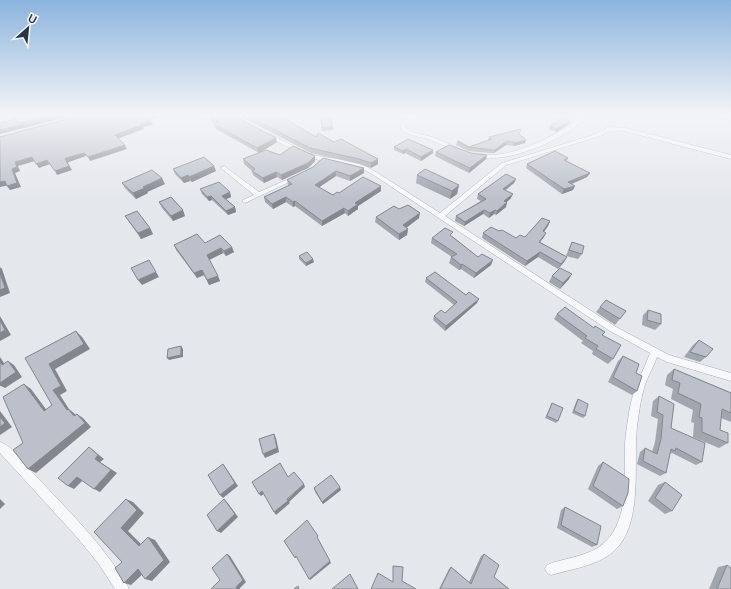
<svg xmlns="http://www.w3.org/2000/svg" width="731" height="589" viewBox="0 0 731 589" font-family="Lato,sans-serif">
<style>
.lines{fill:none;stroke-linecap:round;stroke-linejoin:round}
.minor-casing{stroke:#a9aeb7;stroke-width:1}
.minor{fill:#f7f8fa;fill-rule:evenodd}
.wall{fill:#a1a5ae}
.shaded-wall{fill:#83868d}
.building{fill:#bbc0ca;stroke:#83868d}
</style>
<rect width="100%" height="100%" fill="#e4e7ec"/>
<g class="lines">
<defs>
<path id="minor" d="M413,115H420L406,124V128L412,132L432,137L459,148V150H455L428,139L408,134L401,130V122Z
M585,115H591C564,138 520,160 484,158C480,158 476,158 472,156C477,153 484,155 490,155C500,155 509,153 518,150C542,143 564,129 585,115Z
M721,115H728L731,117V121Z
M609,127L626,128L731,155V159L624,131H610L600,136L506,165L445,216L616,327L669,355L731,373V381L667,362L657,357C654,366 649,374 646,382C641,396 639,412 637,427C633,464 644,525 613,552C596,566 572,569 551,575L547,573L545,569L547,565C566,557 590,557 605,542C630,518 624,475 625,443C626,431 628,419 630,407C634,387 643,372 650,353L610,331L372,174L359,167L347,164L322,161L306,156L264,135L269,134L310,154L322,157L348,160L363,165L376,172L440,213L502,163L596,134Z
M224,166L259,192L295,176H299L300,177L245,203L242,201L243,200L254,195L222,169L221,168Z
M0,442C15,448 23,462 33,473C60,502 88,529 111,561C118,570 125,579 129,589H115L98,563L75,535L0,453Z"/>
</defs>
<use href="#minor" class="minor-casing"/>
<use href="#minor" class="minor"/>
</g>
<path class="wall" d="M206,115H232L276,138L277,142L259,153L216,129L214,124H216L207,117Z
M238,115H286L284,118L316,137L378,159V164L371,168L359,164L311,153Z
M321,115H333L331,120L333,130L322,131Z
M569,124L556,132L549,129L550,126Z
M520,134V135L526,140L525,143L514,146L506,145L494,153H491L468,151L456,145L457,142L469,147L488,140L489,137Z
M394,147L433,150V153L421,161L405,153L403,154L394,150Z
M436,152L471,153L486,159L469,173L435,156Z
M280,155L315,156V161L308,168L282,180L277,177L264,183L253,175L252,171L244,164L243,159Z
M568,158L567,161L590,173L587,177L572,184L573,190L562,194L526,168L527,164Z
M313,167L364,168V173L350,181L336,176L319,187L333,195L339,193L381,191L358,206V209L348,216L345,213L322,226L295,206L293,207L286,202L273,209L265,202L264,197L289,185H288L287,180Z
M173,169L216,171L192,182L190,181L184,183L175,174Z
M417,175L459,185L457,194L450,199L416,183Z
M516,179L514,183L506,190L511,198L507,202L506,207L496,215L494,214L489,218L483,214L464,226L455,221L456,216L481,201L477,199L478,194Z
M122,183L165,184L147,192L148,193L136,199L125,188Z
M200,189L230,192L231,197L226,199L235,207L236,212L228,215L212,200L209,201L202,194Z
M159,202L185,216L173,221L162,208Z
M125,216L150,228L153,234L141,239Z
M376,217L419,218L406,228L408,229L407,235L399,240L375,222Z
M550,221L548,226L544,231V237L540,242L567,257L564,262L558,269L538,257L525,266L482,238L483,233L499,231L516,238L525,237Z
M452,236L478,257L491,265L474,278L461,269L459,270L449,263L451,257H452L431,243L432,238Z
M572,242L582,254L578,259L566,256L569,248Z
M205,243L234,252L226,256L223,253L209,260L220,281L209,285L204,275L197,278L176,250L174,245Z
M299,256L314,262L306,266L299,259Z
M552,276L569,279L560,289L549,282Z
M426,278L466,295L477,303L445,331L433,320L434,316L445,313L454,305L425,282Z
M600,307L626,311L615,325L596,312Z
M648,310L661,324L655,330L642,325L643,315Z
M557,314L602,335L613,359L608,364L592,354L593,351L581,343L583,341L554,319Z
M699,340L706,357L700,362L684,357L693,345Z
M623,356L636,373L637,391L632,395L608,382L618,361Z
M674,369L730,392H731V422L721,418L720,430L728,443L719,448L693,437L694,423L691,422L693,410L671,399L673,389L665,385L667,375Z
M659,396L671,428L702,462L696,465L672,453L670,454L666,473L660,476L637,464L640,452L645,448L652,452L655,442L658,419L651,416L653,401Z
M578,399L585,416L583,418L572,413L576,402Z
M552,403L558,421L556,423L545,418L551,405Z
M603,462L623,506L617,509L588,489L598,466Z
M665,482L672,511L665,514L648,501L658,485Z
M314,488L341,490L323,504L315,492Z
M565,507L597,545L592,547L557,528L561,510Z
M484,554L494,577L509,589H439L449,569L451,567L469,582L481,556Z
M727,565L731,589H709L718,567Z"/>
<path class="shaded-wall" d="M58,115H76L0,134V130L16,119L20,125Z
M149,115H166L150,119Z
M281,115H286L281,121Z
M151,121L153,125L143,127L144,129L117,139L115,135L141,123Z
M570,121L569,124L556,132L557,129Z
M276,138L277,142L259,153L257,148Z
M526,140L525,143L514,146L515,143Z
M507,141L506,145L494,153L495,150Z
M125,145L127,149L90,161L88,157Z
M406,149L405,153L403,154V151Z
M433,150V153L421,161V157Z
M84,153L86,156L69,162L68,163L72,170L57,175L55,171L66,158Z
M487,155L486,159L469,173L470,168Z
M315,156V161L308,168L282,180L281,175Z
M32,157L35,161L18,166L20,171L15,173L21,187L10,190L7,186L12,169L15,162Z
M378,159V164L371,168V163Z
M47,160L50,164L39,168L36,164Z
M214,166L216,171L192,182L189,177Z
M364,168V173L350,181V176Z
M336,171V176L315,190V185Z
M276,172L277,177L264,183L263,178Z
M590,173L587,177L566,186L568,182Z
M188,175L190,181L184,183L181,178Z
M162,178L165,184L147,192L148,193L136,199L133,193L143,187Z
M516,179L514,183L501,193L503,189Z
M5,181L9,185L0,187V182Z
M459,185L457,194L450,199L452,191Z
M381,186V191L358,206V209L348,216V211L355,203Z
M575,186L573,190L562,194L564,189Z
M230,192L231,197L224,200L222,196Z
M513,194L511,198L503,205L504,201Z
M211,196L212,200L209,201L207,197Z
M286,197V202L273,209L272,204Z
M295,201V206L293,207V202Z
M507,202L506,207L496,215L497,211Z
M235,207L236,212L228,215L226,211Z
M344,208L345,213L322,226V221Z
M183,210L185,216L173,221L171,216Z
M484,210L483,214L464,226L465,222Z
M495,210L494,214L489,218L490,213Z
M420,213L419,218L402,231L403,225Z
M550,221L548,226L541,236L543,231Z
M150,228L153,234L141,239L138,233Z
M408,229L407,235L399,240V234Z
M546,233L544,237L536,247L539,242Z
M232,247L234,252L226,256L224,251Z
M221,248L223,253L209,260L207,255Z
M540,252L538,257L525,266L527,261Z
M567,257L564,262L558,269L561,264Z
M313,259L314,262L306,266V263Z
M493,260L491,265L474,278L476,273Z
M462,264L461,269L459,270L461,265Z
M0,267L2,269L10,293L0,297Z
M202,270L204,275L197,278L194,273Z
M156,272L159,277L142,285L138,280Z
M572,274L569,279L560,289L563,283Z
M218,276L220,281L209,285L207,280Z
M479,299L477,303L445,331L446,326Z
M0,316L11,335L0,341Z
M76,331L82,337L90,349L55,369L67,391L60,395L69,409L75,414L80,420L67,410L53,390L49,364Z
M181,346L183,349V357L169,360L167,358Z
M0,357L8,369L2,365L0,362Z
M8,361L14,365L22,377L5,388L1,386H0V383Z
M24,384L31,389L51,416L44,411Z
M0,411L12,427L0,435Z
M77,414L83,418L91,427L36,473L28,469Z
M274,434L276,438L279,452L265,458L263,454Z
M89,447L104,459L100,462L117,473L100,492L94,489L95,459Z
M223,464L226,468L238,486L223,498L220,495Z
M77,477L83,480L74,489L68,486Z
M304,484L305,487L289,502L290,503L276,515L274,512Z
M340,487L341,490L323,504L322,502Z
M262,491L264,494L261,496L259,494Z
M0,499L5,504L0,509Z
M126,499L133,502L144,513L128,531L146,549L139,546L121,528Z
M224,499L227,502L238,517L221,533L217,531Z
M148,537L155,540L170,562L152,581L145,579Z
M227,554L230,556L246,582L240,588V589H237L236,587Z
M330,561L331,563L310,580L309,579Z
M138,569L146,571L131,585L124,583Z"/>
<path class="building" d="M34,115H58L0,130V123L16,119L19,123L35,119Z
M82,115H149L151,121L141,123L142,125L115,135L125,145L88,157L84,153L66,158L65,159L69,166L55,171L47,160L36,164L32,157L15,162L17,167L12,169L17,183L7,186L5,181L0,182V137Z
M209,115H232L276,138L257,148L214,124L219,122Z
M246,115H281V116L316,137L318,133L334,142L341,139L378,159L371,163L359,159L310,148Z
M321,115H332L331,117L332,128H322Z
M563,118L570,121L557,129L550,126Z
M521,129V131L518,133L526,140L515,143L507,141L495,150H492L469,147L457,142L459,141L469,147L492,139L489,137Z
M408,139L433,150L421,157L406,149L403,151L394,147Z
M449,145L471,153L487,155L470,168L436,152Z
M293,146L315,156L308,163L281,175L276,172L263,178L252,171L255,169L243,159L266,150L280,155Z
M555,151L568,158L564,160L590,173L568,182L575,186L564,189L527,164Z
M204,157L214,166L189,177L188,175L181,178L173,169Z
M323,158L364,168L350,176L336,171L315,185L333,195L337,192L339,193L363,177L381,186L355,203L358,204L348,211L344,208L322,221L295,201L293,202L286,197L272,204L264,197L292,184L287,180L313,167Z
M425,169L459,185L452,191L417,175Z
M152,170L162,178L143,187L145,188L133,193L122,183Z
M506,174L516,179L503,189L513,194L504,201L507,202L497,211L495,210L490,213L484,210L465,222L456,216L486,199L478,194Z
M219,182L230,192L222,196L235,207L226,211L211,196L207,197L200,189Z
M171,197L183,210L171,216L159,202Z
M408,205L420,213L403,225L408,229L399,234L376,217L394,206L399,209Z
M137,211L150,228L138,233L125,216Z
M542,218L550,221L543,231L546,233L539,242L567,257L561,264L540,252L527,261L483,233L491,227L499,231L502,230L516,238L520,235L525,237Z
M445,228L453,232L450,235L478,257L482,254L493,260L476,273L462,264L461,265L451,257L457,254L432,238Z
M197,234L205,243L220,235L232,247L224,251L221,248L207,255L218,276L207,280L202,270L194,273L174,245Z
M572,242L584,246L582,254L569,250Z
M307,252L313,259L306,263L299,256Z
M149,260L156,272L138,280L131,268Z
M560,268L572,274L563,283L552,276Z
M435,272L466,295L469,292L479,299L446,326L434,316L441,310L445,313L457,302L426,278Z
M0,273L5,288L0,290Z
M606,300L626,311L620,319L600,307Z
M565,307L594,328L595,326L605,332L602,335L621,345L613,359L596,349L598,346L585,338L587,336L557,314Z
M648,310L661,314V324L647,320Z
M0,320L5,330L0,333Z
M76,331L84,344L49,364L61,386L53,390L67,410L68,409L74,416L77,414L85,423L28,469L13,450L23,443L3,397L24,384L44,411L52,405L25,358Z
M699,340L713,349L706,357L690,352Z
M181,346V355L167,358L168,349Z
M623,356L639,364L636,373L642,376L637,391L613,377Z
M8,361L16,372L0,383V362L2,365Z
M674,369L731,393V413L722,409L720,430L728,433V443L702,432V418L699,417L701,404L678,393L680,383L672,380Z
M659,396L674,404L671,428L705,443L702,462L676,448L675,451L671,449L666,473L643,461L645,448L657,454L661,439L663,415L657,412Z
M578,399L588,404L585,416L574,411Z
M552,403L563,408L558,421L547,416Z
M0,417L5,423L0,427Z
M274,434L277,448L263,454L259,439Z
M89,447L98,455L95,459L111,470L94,489L77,477L68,486L58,478Z
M603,462L629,479L628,493L623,506L593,486Z
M280,463L288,477L294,472L304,484L287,499L288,501L274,512L262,491L259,494L252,482Z
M223,464L235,483L220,495L208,475Z
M331,475L340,487L322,502L314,488Z
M665,482L682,495L672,511L655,498Z
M126,499L137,510L121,528L139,546L148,537L164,560L145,579L138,569L124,583L115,568L122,562L94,532Z
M224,499L235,514L217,531L207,515Z
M565,507L601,526L597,545L561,525Z
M307,520L318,536L317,537L330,561L309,579L296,556L295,558L284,541Z
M227,554L243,580L236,587L237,589H211L220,580L212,568Z
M484,554L499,565L494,577L509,589H440L451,567L471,584Z
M727,565L731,568V589H717Z
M393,566L403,567L402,581L416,589H371L378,573L393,582Z
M350,574L358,589H332Z
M298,586L299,589H294Z"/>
<linearGradient id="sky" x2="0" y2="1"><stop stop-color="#8bb4dd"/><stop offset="0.58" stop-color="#f3f4f6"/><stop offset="1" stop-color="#f3f4f6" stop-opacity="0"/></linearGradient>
<rect width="731" height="198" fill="url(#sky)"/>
<g transform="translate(28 28) rotate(27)" stroke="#f4f6f9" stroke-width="3" paint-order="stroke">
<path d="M0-3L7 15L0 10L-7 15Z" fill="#2b3445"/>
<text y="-6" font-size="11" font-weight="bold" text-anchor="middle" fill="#2b3445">U</text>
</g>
</svg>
